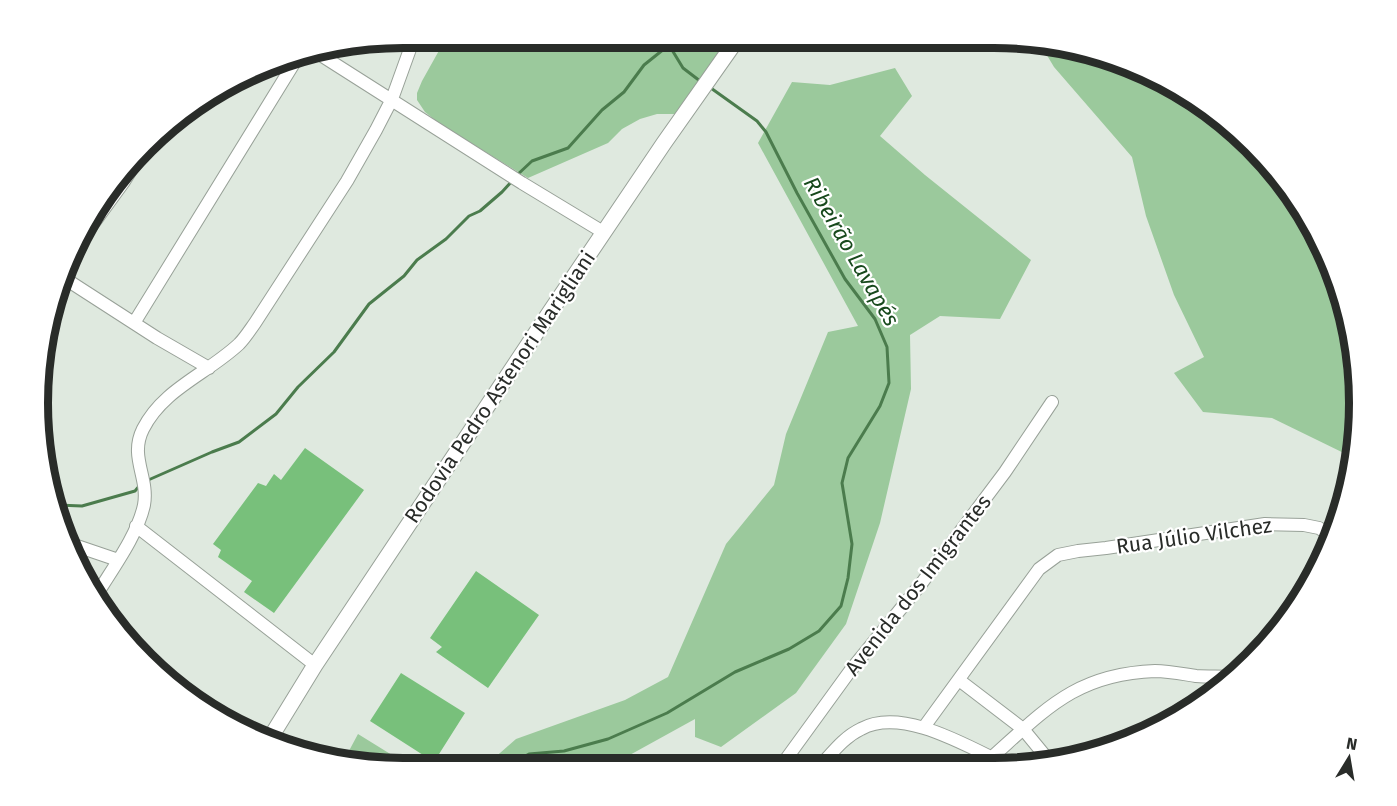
<svg xmlns="http://www.w3.org/2000/svg" width="1397" height="806" viewBox="0 0 1397 806" font-family="'Fira Sans',sans-serif">
<style>
.green{fill:#9bc99c}
.lines{fill:none;stroke-linecap:round;stroke-linejoin:round}
.stream{stroke:#4b7c4d;stroke-width:3}
.building{fill:#78c07b}
.minor-casing{stroke:#98a198;stroke-width:14}
.major-casing{stroke:#98a198;stroke-width:17}
.minor{stroke:#fff;stroke-width:12}
.major{stroke:#fff;stroke-width:15}
.labels{text-anchor:middle;stroke-width:4.5;stroke-linejoin:round;paint-order:stroke}
.street-label{font-size:21px;fill:#292c29;stroke:#fff}
.water-label{font-size:22px;font-style:italic;fill:#17491c;stroke:#fff}
.rim{fill:none;stroke:#292c29;stroke-width:8}
</style>
<rect width="100%" height="100%" fill="#dfe9df"/>
<path class="green" d="M446,38H728L676,114H657L640,119L622,129L608,143L528,178L440,124L425,112L417,100V93L422,81Z
M1039,42L1089,50L1177,87L1284,181L1347,309L1349,343L1343,358L1346,399L1353,404L1356,451L1354,458L1272,418L1203,412L1174,373L1204,357L1174,295L1146,216L1132,157L1054,67Z
M895,68L912,96L880,136L925,175L1031,260L1000,319L940,316L910,335L911,389L880,523L846,624L796,693L721,747L695,737V719L608,767H484L516,739L625,700L668,677L726,544L774,485L786,434L828,332L858,326L758,143L792,82L830,85Z
M358,734L413,768H379L343,762Z"/>
<g class="lines">
<path class="stream" d="M671,38L669,45L683,68L700,81
M516,176L532,161L568,148L602,110L624,92L644,65L669,45
M146,481L212,452L239,442L276,414L298,387L334,352L369,304L404,276L417,260L446,239L469,216L480,211L502,192L512,181
M57,505L82,506L135,491L140,485
M505,767L529,754L564,751L608,739L667,713L735,672L789,649L819,631L841,606L848,578L852,544L842,483L848,458L880,406L889,383L887,347L875,319L845,279L797,193L766,132L757,121L708,86"/>
</g>
<path class="building" d="M305,448L364,490L274,613L244,592L252,581L218,557L221,550L213,544L258,483L266,486L274,474L281,480Z
M476,571L539,615L488,688L436,652L442,647L430,638Z
M401,673L465,713L434,762L370,721Z"/>
<g class="lines">
<defs>
<path id="minor" d="M316,52L522,183L603,232
M80,242L123,183L138,159
M64,278L157,338L209,368
M134,323L299,55
M136,526L315,665
M65,542L118,560
M97,594C113,568 138,534 144,505C149,477 129,457 143,429C163,389 207,374 239,344C245,338 250,330 255,323L347,181L376,130L392,99L414,38
M959,680L1023,729L1051,763
M1223,686L1224,685
M924,727L1039,569L1058,555L1078,551L1106,548L1265,524L1304,525L1319,528L1328,534
M991,758C1046,709 1076,674 1155,671C1168,671 1183,674 1196,676C1209,677 1221,676 1234,677
M781,766L850,671L921,584L1005,472L1052,402
M820,766C833,752 844,737 861,729C903,706 970,748 1009,766"/>
<path id="major" d="M269,740L315,665L550,312L664,143L738,38"/>
</defs>
<use href="#minor" class="minor-casing"/>
<use href="#major" class="major-casing"/>
<use href="#minor" class="minor"/>
<use href="#major" class="major"/>
</g>
<g class="labels">
<g class="street-label">
<text transform="translate(500 387) rotate(-56)" y="7">Rodovia Pedro Astenori Marigliani</text>
<text transform="translate(1194 536) rotate(-8)" y="7">Rua Júlio Vilchez</text>
<text transform="translate(918 585) rotate(-52)" y="7">Avenida dos Imigrantes</text>
</g>
<g class="water-label">
<text transform="translate(852 251) rotate(60)" y="8">Ribeirão Lavapés</text>
</g>
</g>
<path d="M0 0H1397V806H0ZM403 48H994A355 355 0 0 1 1349 403V403A355 355 0 0 1 994 758H403A355 355 0 0 1 48 403V403A355 355 0 0 1 403 48Z" fill="#fff" fill-rule="evenodd"/>
<path class="rim" d="M403 48H994A355 355 0 0 1 1349 403V403A355 355 0 0 1 994 758H403A355 355 0 0 1 48 403V403A355 355 0 0 1 403 48Z"/>
<g transform="translate(1349 758) rotate(11)" stroke="#ffffff" stroke-width="4.5" paint-order="stroke">
<path d="M0-4.5L10 22L0 15L-10 22Z" fill="#292c29"/>
<text y="-9" font-size="16" font-weight="bold" text-anchor="middle" fill="#292c29">N</text>
</g>
</svg>
